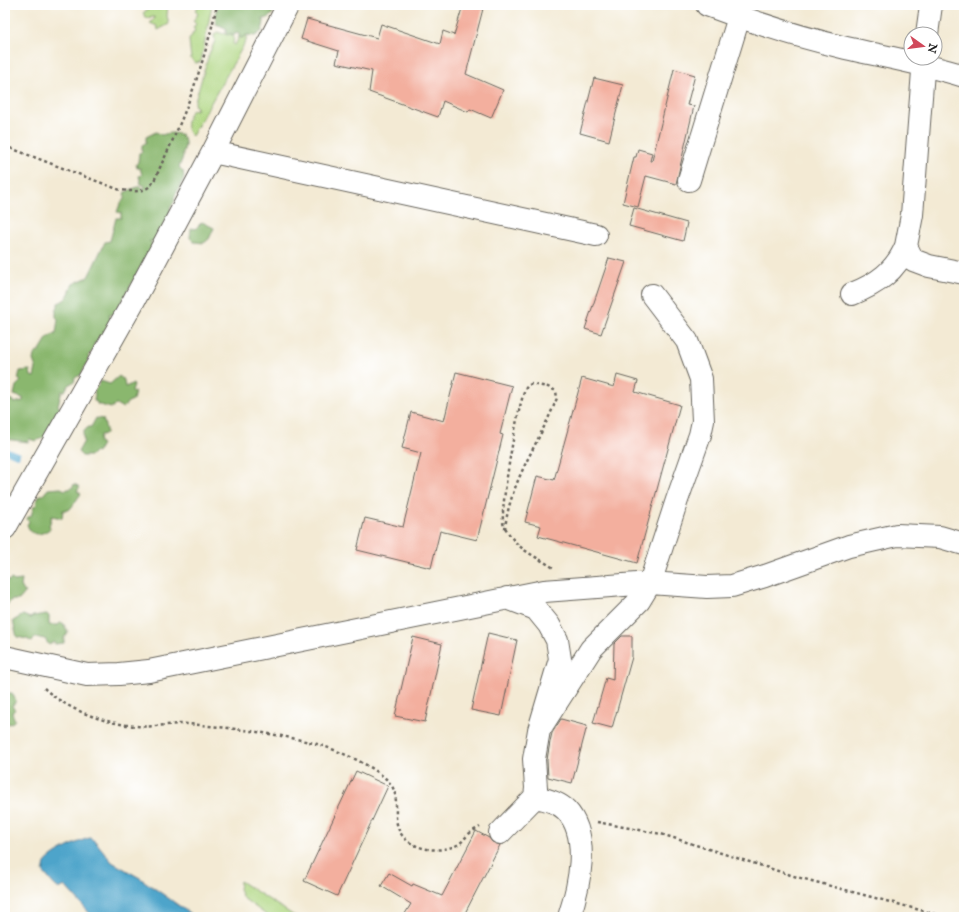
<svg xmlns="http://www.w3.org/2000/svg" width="969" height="922" viewBox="0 0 969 922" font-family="'IM FELL English',serif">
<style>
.green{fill:#aed680;stroke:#65794e}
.forest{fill:#8ab76e;stroke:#536a45}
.water{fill:#4ea4ca;stroke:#356073}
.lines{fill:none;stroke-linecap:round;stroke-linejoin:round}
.stream{stroke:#4ea4ca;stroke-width:6}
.building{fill:#f3af9e}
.minor-casing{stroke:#67645c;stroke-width:24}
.path{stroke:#67645c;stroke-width:2.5;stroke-dasharray:3 3;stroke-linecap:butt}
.minor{stroke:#fff;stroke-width:22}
</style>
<rect width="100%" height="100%" fill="#fff"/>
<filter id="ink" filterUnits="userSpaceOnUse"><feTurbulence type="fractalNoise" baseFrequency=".025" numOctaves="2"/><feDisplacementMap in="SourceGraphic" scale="8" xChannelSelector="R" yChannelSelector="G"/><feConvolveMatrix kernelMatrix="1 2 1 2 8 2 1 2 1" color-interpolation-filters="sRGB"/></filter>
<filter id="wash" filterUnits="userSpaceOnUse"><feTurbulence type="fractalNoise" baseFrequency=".012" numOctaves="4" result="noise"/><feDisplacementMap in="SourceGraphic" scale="16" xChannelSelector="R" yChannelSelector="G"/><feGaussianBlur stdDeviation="0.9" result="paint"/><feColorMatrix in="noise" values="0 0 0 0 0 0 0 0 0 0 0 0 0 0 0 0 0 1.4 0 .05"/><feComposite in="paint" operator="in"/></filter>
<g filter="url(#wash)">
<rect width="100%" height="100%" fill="#f3ead4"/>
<path class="green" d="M161,5H168L167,16L169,24L158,30L157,26L150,23L155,18L154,17L146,18L143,13L151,7L159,9L161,8Z
M199,5H212L201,62L195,63L191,59L189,40L195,30L193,28L196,24L193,21L198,14L195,11Z
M217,32L228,35L231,32V35L234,34L233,44L235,45L239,37L242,38L247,35L246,41L192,136C183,128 187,119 192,109L196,110L197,107L194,105L209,54L215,41L214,35Z
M240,881L296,917H269L243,898L239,890Z"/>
<path class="forest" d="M218,5H273L270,9L273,14L266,19L262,18L264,22L262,31L255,36L247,35L242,38L239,37V33L231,35V33L228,35L226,34V28L216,24L215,14Z
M156,132L162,135C169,132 186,131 185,144C185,149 182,152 183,157L179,167L183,171L184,178L174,198L175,201L170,208L171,211L160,233H157L159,238L154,242L149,241L153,245L116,312L114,315L109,314L110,318L114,320L98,344L94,343V350L88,356L89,359L81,375L74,378L75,381L68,385L65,391H62L58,405L61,411L50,434L36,441L29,439L28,442L5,439V399L12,400L14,403L23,401V398L14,395L16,386L21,381L18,379L20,371L30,370L31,376L34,377L36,368L33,360L34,355L40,350L48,337L56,333L58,319L56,317V309L58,307V303C69,299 68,294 73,284L88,277L105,242L110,241L116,218H121V213L117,212L120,204L126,197L124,195L125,192L140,186L144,189L145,186L141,184L139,176L142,175L140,168H137L136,164L138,162L139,153L142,152V145L146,143V137Z
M202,222L214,228L209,239L204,243L194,242L190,238L191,228L195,229Z
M119,376L124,380L125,387L132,384L134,385L132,392H135L133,400L128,402L123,408L116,404L111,408L97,404V402L94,401L95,394L94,391L101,381L110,384Z
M96,418L103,419L106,429V434L100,435L99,442L102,444L97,453L94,452L90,456H82L78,452L84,441C82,435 83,430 89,427H91Z
M74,484L80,487L77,491L81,494C78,497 74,505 69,510H63L62,518L52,516L49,526L51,528C42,535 31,538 27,524L29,522L27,519L28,517L31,516L34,506L37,505L36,502L40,495H43L48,489L61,488L65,490L72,488Z
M12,579L14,581L22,580L21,586L25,593L19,600H11L8,604L5,602V582Z
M47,614L49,616V625H58L60,623H63L68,632L64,638V643L55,644L54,642L49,645L45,639L35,637L32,642L27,639L17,637L13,621L23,615L30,618L33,616Z
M9,693H12L16,701L12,706L15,709L12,713L15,720L13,722L9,724L5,721V695Z"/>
<path class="water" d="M90,838L96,842L112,862L140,878L195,917H93L65,886L59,889C52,884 49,878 43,872C44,870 44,865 45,863C51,854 80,840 90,838Z"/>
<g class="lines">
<path class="stream" d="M5,450L17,455"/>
</g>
<g id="blocks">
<path class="building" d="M463,5H484L466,74L503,90L491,118L470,109L468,112L443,101L438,117L369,92L372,71L336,63L339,51L301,39L307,19L377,38L381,24L440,44L443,31L454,35Z
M674,69L695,75L687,105L694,106L676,184L646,176L638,207L623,203L634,157H636L638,149L652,153L650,161H652Z
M594,78L623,85L609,141L580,133Z
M634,208L687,223L683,241L629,226Z
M609,258L626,262L601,334L585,329Z
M456,372L512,386L500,434L503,435L477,540L440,531L431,568L357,550L365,518L403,527L421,453L402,448L411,412L444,421Z
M617,375L638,381L635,392L680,405L637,563L538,536L541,526L525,522L537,476L554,480L582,378L614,387Z
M488,633L517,640L501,716L471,710Z
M622,636H632V657L612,728L593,723L606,678L613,680L614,644Z
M413,637L442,644L425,722L395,716Z
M561,719L587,726L572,783L548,777L547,760L550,742L552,733Z
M356,771L388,786L337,896L304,881Z
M476,831L489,838L492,842L500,845L463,917H403L411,904L381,886L389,873L412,886L413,884L442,896Z"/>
</g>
</g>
<g filter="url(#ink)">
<use href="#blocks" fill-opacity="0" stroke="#67645c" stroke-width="1"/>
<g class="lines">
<defs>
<path id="minor" d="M707,5C752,22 799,37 846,48C886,57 925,64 964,76
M927,34L931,5
M924,58L912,215L906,246L913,260L929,266L964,273
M213,152L596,235
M689,180L739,17
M852,294C877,284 896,271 906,246
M5,528L132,304L213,152L288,5
M5,657L87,675L119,674L149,671L544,591L650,583L707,587L732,586L765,576L849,546L897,535L940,537L964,544
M539,730L591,649L639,601L650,583L677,500L700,435L703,421L701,379L687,341L652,295
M535,797C546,799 558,802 566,810C591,836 579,887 569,917
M500,833L535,797L536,788L534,759L539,730L560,659L557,640L549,625L536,609L507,598"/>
</defs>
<use href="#minor" class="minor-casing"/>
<path class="path" d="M5,146L120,190C131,191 140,193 149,187C155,182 159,169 162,163C187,112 205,60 217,5
M505,529C510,480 540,442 557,398L556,391L548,387L531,384C529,385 527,386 526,388C518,401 501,504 503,521C503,524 504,527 506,529C519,552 535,555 555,569
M44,688C67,710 106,724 137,726C154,728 172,723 189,724C232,728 275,733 317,744C337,750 381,768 392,786C399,799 394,811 397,824C402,849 437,855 457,845C463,842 465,837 470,833C473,830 477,829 480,827
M597,822L661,834L797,877L946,917
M5,916L6,917"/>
<use href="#minor" class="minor"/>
</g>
</g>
<rect width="969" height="922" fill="none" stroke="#fff" stroke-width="20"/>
<g transform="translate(923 46) rotate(104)"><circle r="19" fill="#ffffff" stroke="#a4a4a4"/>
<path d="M0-3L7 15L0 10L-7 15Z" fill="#d1495b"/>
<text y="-6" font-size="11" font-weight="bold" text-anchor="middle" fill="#1c1c1c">N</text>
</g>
</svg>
